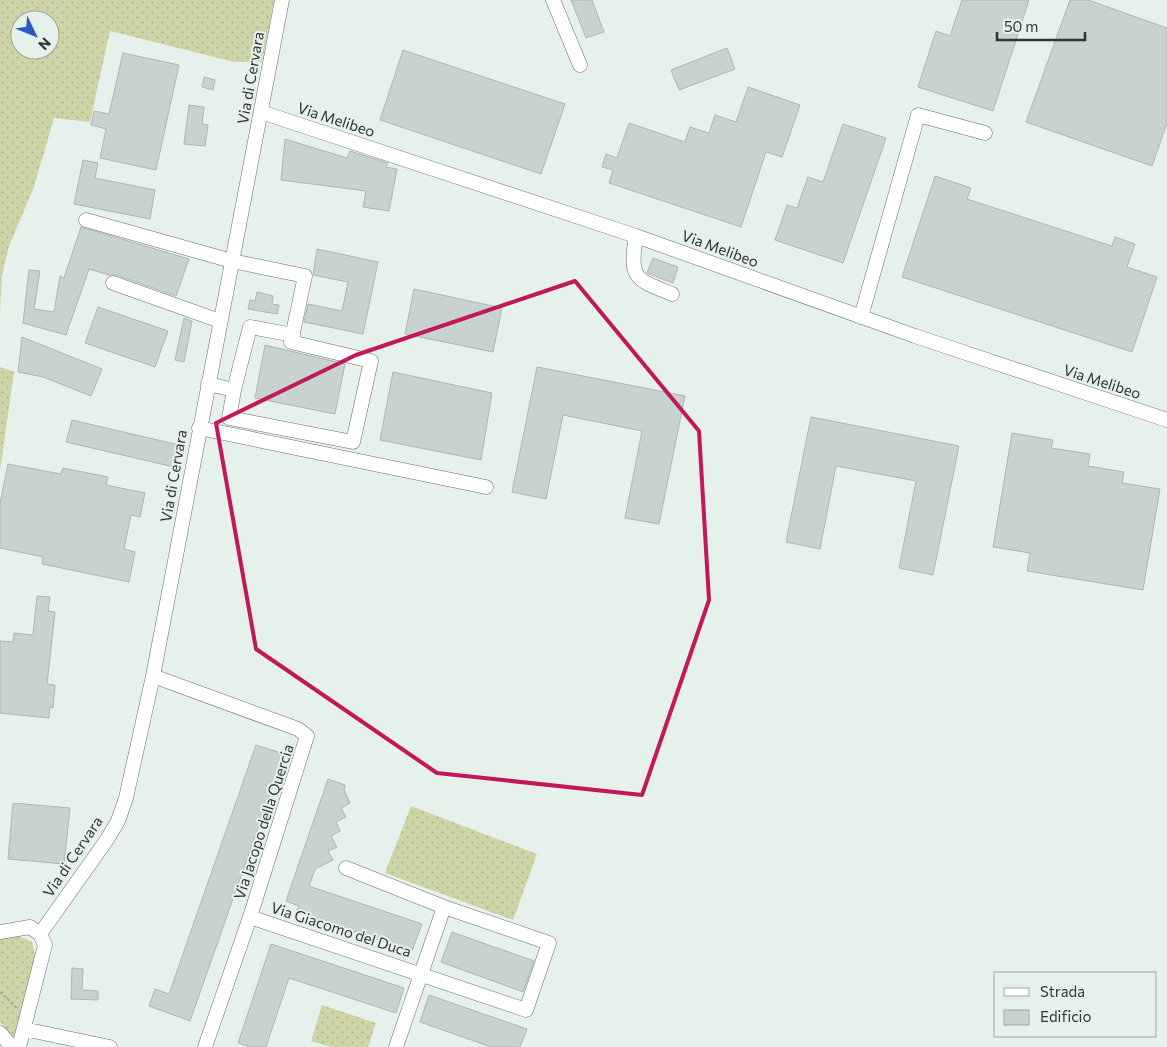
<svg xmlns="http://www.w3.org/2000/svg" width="1167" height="1047" viewBox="0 0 1167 1047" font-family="Commissioner,sans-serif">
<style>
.grass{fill:url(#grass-dots);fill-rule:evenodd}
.building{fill:#c8d3d0;stroke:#acb7b4}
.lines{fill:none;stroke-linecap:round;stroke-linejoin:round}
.minor-casing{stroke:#656d68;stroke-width:15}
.path{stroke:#9fa7a2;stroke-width:2;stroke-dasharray:2.5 2.5;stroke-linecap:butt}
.minor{stroke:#fff;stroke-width:14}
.marked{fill:none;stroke:#c2185b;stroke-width:4;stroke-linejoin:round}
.labels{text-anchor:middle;stroke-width:4;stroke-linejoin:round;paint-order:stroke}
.street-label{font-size:15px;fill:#313533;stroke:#e7f1eb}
</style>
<defs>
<pattern id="grass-dots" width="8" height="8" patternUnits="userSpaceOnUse" patternTransform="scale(1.25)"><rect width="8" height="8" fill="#cdd5a7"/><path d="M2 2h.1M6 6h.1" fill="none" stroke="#b0b790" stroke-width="1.8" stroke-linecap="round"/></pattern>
</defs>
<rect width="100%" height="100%" fill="#e7f1eb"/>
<path class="grass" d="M0,0H274L262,62H234L110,31L90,122L54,118L34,187L9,246L2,275L0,312ZM20,20H50V50H20Z
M0,367L14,372L0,471Z
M411,806L537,854L513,920L385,873Z
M17,935L32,942L35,955L15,1038L0,1022V939Z
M322,1005L376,1023L368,1047H331L311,1041Z"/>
<path class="building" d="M571,0H592L604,32L586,38Z
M962,0H1029L993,111L918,87L936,31L950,36Z
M1070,0H1088L1167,28V123L1152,166L1026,122Z
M727,48L735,69L679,90L671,70Z
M403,50L565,104L541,174L380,120Z
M123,53L179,65L156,170L100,158L106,129L91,125L94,111L109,114Z
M204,77L215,80L213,90L202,87Z
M748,87L800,105L782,157L766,152L741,227L609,183L613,170L602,167L606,154L617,158L629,123L685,142L690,127L709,133L715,115L736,122Z
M189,105L204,107L202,124L208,125L205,146L184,144Z
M843,124L886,138L843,263L775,240L787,205L797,208L808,177L823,182Z
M285,139L347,158L350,151L388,163L386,167L397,169L389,211L363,207L366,191L281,180Z
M83,160L98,163L95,178L155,190L150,219L74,204Z
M935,176L971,188L967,199L1112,246L1115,237L1135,244L1127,267L1157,277L1132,352L902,277Z
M81,227L189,259L176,296L116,275H109L89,269L66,335L23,323L29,270L40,271L34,309L54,312L60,276L64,278Z
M317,249L378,262L363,334L304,322L308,304L342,311L348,282L313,275Z
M653,258L678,267L673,283L647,273Z
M414,289L502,308L493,352L405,334Z
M257,292L273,296L272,304L279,305L277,314L248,309L250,300L255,301Z
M98,307L168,331L155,367L85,343Z
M184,318L192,321L184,362L175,360Z
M22,337L102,369L91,396L43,377L18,372Z
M265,345L345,364L335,414L255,398Z
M537,367L685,396L659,524L625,518L642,431L563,415L546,499L512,492Z
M393,372L492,393L481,460L380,440Z
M811,417L959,446L933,575L899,568L916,481L836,466L820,549L786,542Z
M72,420L179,445L174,467L66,442Z
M1012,433L1053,440L1051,448L1090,454L1088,466L1124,472L1122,483L1160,489L1143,590L1027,571L1030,553L993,547Z
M8,464L61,474L63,468L108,477L106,485L145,493L140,517L131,515L124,549L135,552L129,582L42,564L43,557L0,548V503Z
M37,596L50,597L48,611L55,612L47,684L55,685L53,708L50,707L49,718L0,713V641L13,642L14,633L33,635Z
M256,745L284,754L190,1021L149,1006L155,989L169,994Z
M328,779L345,785L344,790L350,803L341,808L346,817L336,822L340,831L331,836L337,847L328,851L333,860L315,869L309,886L422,924L412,951L296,912L299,906L286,901Z
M13,803L70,808L64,864L8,859Z
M452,932L534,961L523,992L441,962Z
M271,944L404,988L396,1013L289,978L266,1047H250L238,1043Z
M72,968L83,969L82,990L98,991V1000L71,999Z
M429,995L527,1029L520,1047H491L420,1022Z"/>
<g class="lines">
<defs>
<path id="minor" d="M553,0L580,65
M261,112L636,236L915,336L1167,420
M86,220L232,261L305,276L291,342L371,361L353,442L229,418L234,390L208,384
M636,236C629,279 635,279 672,294
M113,283L220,321
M861,317L918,115L985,133
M234,390L250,327L293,335
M199,428L486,487
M153,676L298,729L307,736L250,917L205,1047
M250,917L526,1010L549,943L444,907L346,868
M0,932L30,927L40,934L45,945L19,1047
M40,934L106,841L118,821L126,798L153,676L282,0
M24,1029L110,1047
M0,1033L12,1047
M396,1047L444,907"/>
</defs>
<use href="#minor" class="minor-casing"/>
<path class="path" d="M0,992L17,1008"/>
<use href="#minor" class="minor"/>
</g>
<path class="marked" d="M575,281L699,431L709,600L642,795L437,773L256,649L216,423L356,355Z"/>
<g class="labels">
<g class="street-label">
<text transform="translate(251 78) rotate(-80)" y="5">Via di Cervara</text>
<text transform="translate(336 120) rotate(18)" y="5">Via Melibeo</text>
<text transform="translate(720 249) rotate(20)" y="5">Via Melibeo</text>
<text transform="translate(1102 382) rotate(18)" y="5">Via Melibeo</text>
<text transform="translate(174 476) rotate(-80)" y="5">Via di Cervara</text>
<text transform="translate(264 822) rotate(-72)" y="5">Via Jacopo della Quercia</text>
<text transform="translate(73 857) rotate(-56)" y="5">Via di Cervara</text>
<text transform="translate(341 930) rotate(18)" y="5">Via Giacomo del Duca</text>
</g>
</g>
<rect x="994" y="972" width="162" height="65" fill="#e7f1eb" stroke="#9ea6a1"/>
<rect x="1004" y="988" width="25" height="8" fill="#ffffff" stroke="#9ea6a1"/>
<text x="1040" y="997" font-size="15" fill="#313533">Strada</text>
<rect x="1004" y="1010" width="25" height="15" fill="#c8d3d0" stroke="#9ea6a1"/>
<text x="1040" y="1022" font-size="15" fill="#313533">Edificio</text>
<g transform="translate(35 35) rotate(133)"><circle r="24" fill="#e7f1eb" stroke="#9ea6a1"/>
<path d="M0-4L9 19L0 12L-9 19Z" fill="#2b58c7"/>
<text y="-8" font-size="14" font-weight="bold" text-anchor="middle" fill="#313533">N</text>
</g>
<path d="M997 32v8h88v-8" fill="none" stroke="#313533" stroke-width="2.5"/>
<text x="1004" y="32" font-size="15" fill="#313533" stroke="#e7f1eb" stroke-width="4" paint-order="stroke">50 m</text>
</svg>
